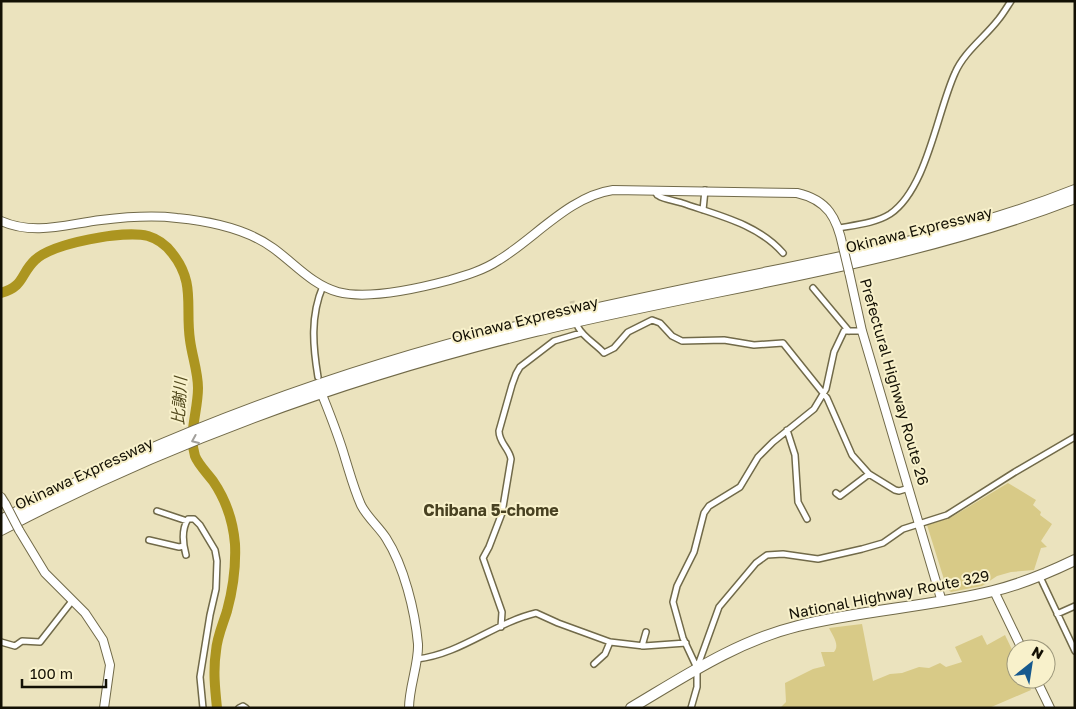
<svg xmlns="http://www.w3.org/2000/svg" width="1076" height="709" viewBox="0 0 1076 709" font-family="'Golos Text','Noto Sans JP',sans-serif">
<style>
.green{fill:#d8ca87}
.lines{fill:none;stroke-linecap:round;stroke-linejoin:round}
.river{stroke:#ac9520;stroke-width:10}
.street-tunnel{stroke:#cbc3a2;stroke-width:5;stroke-dasharray:5 2.5;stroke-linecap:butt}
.street-casing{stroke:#716a49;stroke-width:8}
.secondary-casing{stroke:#716a49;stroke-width:10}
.highway-casing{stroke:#716a49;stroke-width:12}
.street{stroke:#fff;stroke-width:5}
.secondary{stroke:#fff;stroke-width:8}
.highway{stroke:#fff;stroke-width:10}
.secondary-bridge-casing{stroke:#716a49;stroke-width:10;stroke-linecap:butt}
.secondary-bridge{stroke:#fff;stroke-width:8}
.oneway{stroke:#a19f9b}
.labels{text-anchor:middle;stroke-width:4;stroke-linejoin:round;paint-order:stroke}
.street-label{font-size:15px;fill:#131004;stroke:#f8f1cb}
.water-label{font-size:16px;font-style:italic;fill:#52491d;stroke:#f8f1cb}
.neighbourhood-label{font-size:16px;font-weight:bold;fill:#484121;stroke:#f8f1cb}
</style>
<rect width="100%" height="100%" fill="#ebe3be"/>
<path class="green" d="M1008,483L1036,500L1033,505L1041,512L1040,515L1052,524L1041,541L1047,547L1041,548L1034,570L1011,572L997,576L982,586L951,592L947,589L927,525L950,518Z
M862,624L873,681L890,674L902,673L919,667L929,668L940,663L946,667L962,662L955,647L982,635L987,645L1005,635L1016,658V679H1026L1031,690L989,708H780L786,702L785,683L813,669L825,666L821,652H834C840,645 833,636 829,628Z"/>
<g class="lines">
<path class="river" d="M1,293C25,286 20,274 35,260C53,243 124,230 148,236C158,239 166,245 172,253C196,283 185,306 190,340C192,356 198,372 198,388C198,411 188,433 195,456C198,464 207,473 213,481C226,500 233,520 235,544C236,566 233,589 227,611C223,624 217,637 216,651C213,670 215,689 217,708"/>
<path class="street-tunnel" d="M572,301L575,313"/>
<defs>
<path id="street" d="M656,190C656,193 656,195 659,196C663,199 676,201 682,203C717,215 758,224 783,253
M703,210L705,190
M839,228C856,225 876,223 890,214C927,189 937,112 955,73C964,52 984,38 998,20C1003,14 1007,7 1011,1
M813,288L849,331
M578,327C583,337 596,344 604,353L614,348L628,332L652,320L660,323L672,336L682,341L724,340L754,345L783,343L827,398L852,455L869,474L895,490L899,491L909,488
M318,377C313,347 310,316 323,286
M787,430L795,455L798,502L807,519
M836,493L840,496L869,474
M157,511L187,521
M149,540L179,547L184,546
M186,555C183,544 181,530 188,519H194L200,525L215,550L217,561L216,589L210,615L200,677L203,708
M1040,577L1075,651
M1057,614L1075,606
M501,627L502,612L483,558L489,547L502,513L511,459C509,448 499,443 499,431L512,385L516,374L520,367L554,341L581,333
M1,642L15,646L22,641L40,642L72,601
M642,646L646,632
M417,659C461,654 494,623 536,613L558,623L610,642L644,646L686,643
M594,664L605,654L610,642
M697,668L719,607L756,563L767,555L783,554L818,559L862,549L883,543L903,529L947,515L1015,472L1075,437
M239,708L243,706L246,708
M691,708L697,687V668L683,638L673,602L677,586L694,552L704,513L709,506L740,487L758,457L773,442L814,409L826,389L834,352L844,331H862"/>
<path id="secondary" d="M1,221C35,236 67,224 101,220C126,217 152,215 177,218C208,221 247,229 273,248C294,263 312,285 338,292C368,300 420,288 450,280C467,275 484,270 499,260C535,238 570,196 613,190L797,193C828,200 837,218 843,247
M849,272L862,331L942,602
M323,397C331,417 339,437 345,458C350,474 354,489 361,505C367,517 379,527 386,538C404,566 415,611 418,644C419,663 409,687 409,708
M1,497L6,505
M19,530L45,573L85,613L103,640L110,665L104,708
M994,591L1022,649
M1036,679L1050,708"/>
<path id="highway" d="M1,520C170,432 351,366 536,322C613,304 691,288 769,272C872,251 977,229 1075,190
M1,530C170,441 351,376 536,331C716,287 902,265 1075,198
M631,708C685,676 737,641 798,626C862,610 929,607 993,591C1022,584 1048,573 1075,560"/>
</defs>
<use href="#street" class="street-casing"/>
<use href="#secondary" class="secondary-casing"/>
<use href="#highway" class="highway-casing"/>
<use href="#street" class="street"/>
<use href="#secondary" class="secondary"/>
<use href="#highway" class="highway"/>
<defs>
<path id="secondary-bridge" d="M843,247L849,272
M6,505L19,530"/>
</defs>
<use href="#secondary-bridge" class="secondary-bridge-casing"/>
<use href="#secondary-bridge" class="secondary-bridge"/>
</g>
<defs><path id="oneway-chevron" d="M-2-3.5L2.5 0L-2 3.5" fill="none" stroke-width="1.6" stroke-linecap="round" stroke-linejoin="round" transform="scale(1.25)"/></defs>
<use class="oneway" href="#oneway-chevron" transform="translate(195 440) rotate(157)"/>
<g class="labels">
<g class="street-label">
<text transform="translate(919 230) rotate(-14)" y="5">Okinawa Expressway</text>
<text transform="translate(525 320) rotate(-14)" y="5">Okinawa Expressway</text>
<text transform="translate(894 382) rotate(74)" y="5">Prefectural Highway Route 26</text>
<text transform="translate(84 474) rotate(-25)" y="5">Okinawa Expressway</text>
<text transform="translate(889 595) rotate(-11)" y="5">National Highway Route 329</text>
</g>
<g class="water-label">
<text transform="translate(179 401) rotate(-87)" y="6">比謝川</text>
</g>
<g class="neighbourhood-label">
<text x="491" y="516">Chibana 5-chome</text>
</g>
</g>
<rect width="1076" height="709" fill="none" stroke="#131004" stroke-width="5"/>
<g transform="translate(1031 664) rotate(30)"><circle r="24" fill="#f8f1cb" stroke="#9c977b"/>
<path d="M0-4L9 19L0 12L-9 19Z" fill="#16598e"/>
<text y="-8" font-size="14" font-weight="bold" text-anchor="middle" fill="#131004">N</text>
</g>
<path d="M22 679v8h84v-8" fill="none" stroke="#131004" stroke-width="2.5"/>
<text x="30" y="679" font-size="15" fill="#131004" stroke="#f8f1cb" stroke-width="4" paint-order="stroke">100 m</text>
</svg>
